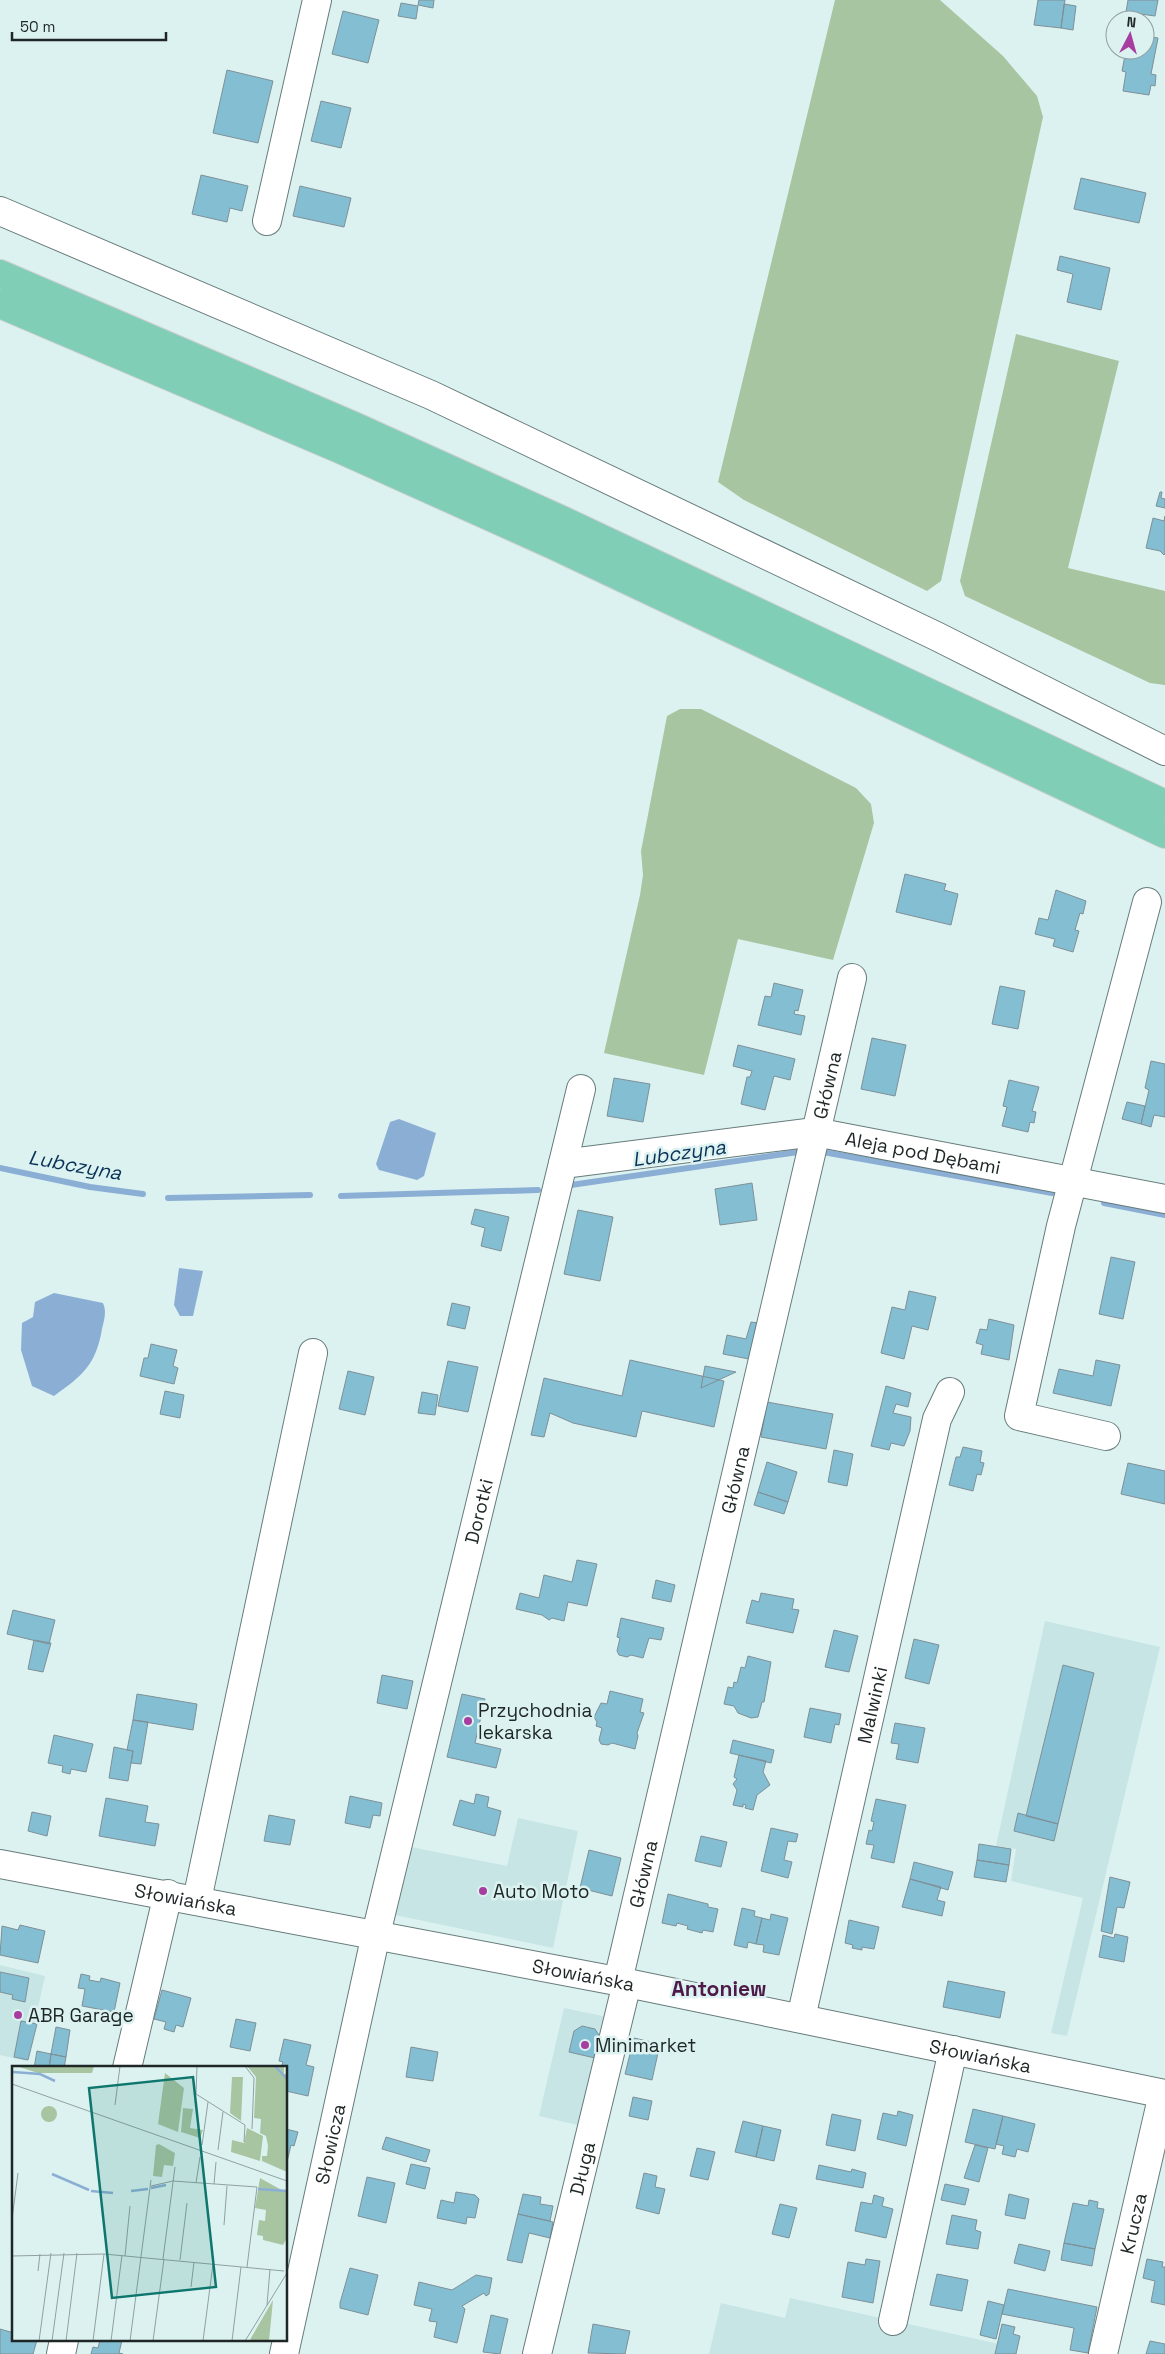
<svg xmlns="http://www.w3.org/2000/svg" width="1165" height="2354" viewBox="0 0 1165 2354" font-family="'Space Grotesk',sans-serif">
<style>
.built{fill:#c6e5e4}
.green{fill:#a8c5a2}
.water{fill:#8bafd4}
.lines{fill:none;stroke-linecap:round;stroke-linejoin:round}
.stream{stroke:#8bafd4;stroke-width:6}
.building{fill:#84bed3;stroke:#7e9097}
.minor-casing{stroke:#677b7b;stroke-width:30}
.major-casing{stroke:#cecfcf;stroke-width:30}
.minor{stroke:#fff;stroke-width:28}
.major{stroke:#81ceb6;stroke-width:28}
.poi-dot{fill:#a73d9e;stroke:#dcf2f1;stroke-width:2}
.labels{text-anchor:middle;stroke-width:5;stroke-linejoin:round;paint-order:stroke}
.street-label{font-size:19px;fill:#1e2626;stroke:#dcf2f1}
.poi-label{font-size:19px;fill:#1e2626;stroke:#dcf2f1;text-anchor:start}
.water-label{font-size:20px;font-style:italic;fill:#083155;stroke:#dcf2f1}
.quarter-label{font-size:21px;font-weight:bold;fill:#4e1b49;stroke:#dcf2f1}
.inset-river{fill:none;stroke:#8bafd4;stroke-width:2.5}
.inset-road{fill:none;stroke:#90a0a0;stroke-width:1}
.view{fill:#0f766e;fill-opacity:0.15;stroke:#0f766e;stroke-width:2.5}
.inset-edge{fill:none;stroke:#1e2626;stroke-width:2.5}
</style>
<rect width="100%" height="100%" fill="#dcf2f1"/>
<path class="built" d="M1045,1621L1160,1647L1067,2036L1051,2033L1083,1898L1011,1881L1016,1849L996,1846Z
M518,1818L578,1831L553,1948L395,1915L411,1847L507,1866Z
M0,1965L45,1976L26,2061L0,2055Z
M564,2008L607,2017L582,2126L539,2116Z
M790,2298L999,2344L997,2354H709L721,2303L785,2318Z"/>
<path class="green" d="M835,0H940L1003,56L1037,96L1043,117L941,581L927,591L744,500L718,482Z
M1016,334L1119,361L1068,568L1165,591V685L1150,683L965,596L960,581Z
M680,709H701L856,788L871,804L874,823L833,960L738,939L704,1075L604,1053L640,895L643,875L641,851L667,716Z"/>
<path class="water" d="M399,1119L436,1133L424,1176L417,1180L379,1170L376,1164L390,1122Z
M179,1268L203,1271L193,1316H180L174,1305Z
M54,1293L103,1303C107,1312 104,1320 102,1329C96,1365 82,1376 54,1396L32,1386L21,1350L22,1323L33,1317L35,1302Z"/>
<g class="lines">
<path class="stream" d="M823,1152L1052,1193
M0,1168L90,1187L143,1194
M564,1186L798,1152
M341,1196L538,1190
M168,1198L310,1195
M1104,1203L1165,1215"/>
</g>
<path class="building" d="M419,0H434L433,8L418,5Z
M1038,0H1065L1061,28L1034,25Z
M1128,0H1158L1155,16L1126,12Z
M401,3L418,6L416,19L398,16Z
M1064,4L1076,6L1073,30L1061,28Z
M343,11L379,20L368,63L332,54Z
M1145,36L1158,38L1151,74L1156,75L1155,86L1151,85L1149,95L1123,91L1126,72L1122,71L1126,50H1145Z
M227,70L273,81L258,143L213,133Z
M321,101L351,108L341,148L311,141Z
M201,175L248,186L242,211L230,208L227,222L192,214Z
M1081,178L1146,193L1139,223L1074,209Z
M300,186L351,198L344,227L293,216Z
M1060,256L1110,268L1101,310L1067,302L1073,274L1057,270Z
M1160,492H1162L1161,498L1165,499V508L1156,506Z
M1165,516V554L1164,555L1160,551L1146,548L1153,518L1164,521Z
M905,874L946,884L944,890L958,894L951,925L896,912Z
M1056,890L1086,901L1083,914L1080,913L1075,930L1079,931L1073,952L1053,946L1055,939L1035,934L1039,918L1048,920Z
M774,983L803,990L798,1011L795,1010L794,1014L805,1016L801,1035L758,1025L765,996L771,997Z
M1000,986L1025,991L1018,1029L992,1024Z
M872,1038L906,1045L895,1096L861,1089Z
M738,1045L795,1059L790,1080L774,1076L765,1110L741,1104L747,1077H750L752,1071L733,1066Z
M1151,1061L1165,1064V1117L1154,1115L1151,1127L1141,1124L1149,1090L1145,1088Z
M614,1078L650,1084L643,1122L607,1116Z
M1009,1080L1039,1087L1032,1111L1036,1112L1034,1123L1030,1122L1028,1132L1002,1126L1007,1107L1003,1106Z
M1127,1102L1145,1106L1141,1124L1122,1119Z
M752,1183L757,1220L720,1225L715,1189Z
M475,1209L509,1217L501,1251L481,1246L485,1228L471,1224Z
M578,1210L613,1217L600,1281L564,1274Z
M1111,1257L1135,1262L1123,1319L1099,1314Z
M909,1291L936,1297L928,1330L912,1326L904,1359L881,1353L892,1307L905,1310Z
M452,1303L470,1307L465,1329L447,1325Z
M989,1319L1014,1325L1009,1360L981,1354L983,1345L976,1343L980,1329L987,1330Z
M751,1322L758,1323L749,1359L723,1354L727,1335L746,1339Z
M151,1344L177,1350L173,1366L178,1368L174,1384L140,1376L144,1358H148Z
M630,1360L724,1381L714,1427L642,1411L636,1437L573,1423L550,1413L544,1437L531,1435L544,1378L622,1396Z
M1096,1360L1120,1365L1111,1406L1053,1393L1059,1369L1093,1376Z
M448,1361L478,1367L468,1412L438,1406Z
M705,1366L736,1372L701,1388Z
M348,1371L374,1377L365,1415L339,1409Z
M886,1386L911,1393L908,1407L896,1404L893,1413L911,1417L910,1431L904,1446L891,1443L889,1450L871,1446Z
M165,1391L184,1395L180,1418L160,1414Z
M422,1392L438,1395L435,1415L418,1413Z
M767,1402L833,1414L826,1449L761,1437Z
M963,1447L982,1451L980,1462L984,1463L981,1475L977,1474L973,1491L949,1485L956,1457H960Z
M834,1450L853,1454L847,1486L828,1482Z
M767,1462L797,1472L788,1502L758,1492Z
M1128,1463L1165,1471V1504L1121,1494Z
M758,1492L788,1502L784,1514L754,1505Z
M577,1560L597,1564L587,1606L568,1602L564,1621L552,1618L549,1620L542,1615L516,1609L520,1593L539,1598L544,1575L572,1582Z
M656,1580L675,1585L671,1602L652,1598Z
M761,1593L794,1599L792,1609L799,1610L793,1633L746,1623L752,1600L759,1602Z
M13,1610L55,1620L49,1644L7,1634Z
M621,1618L664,1628L661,1640L649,1638L643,1658L631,1655L627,1657L619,1655L617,1651L620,1638L617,1637Z
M834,1630L858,1636L849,1672L825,1667Z
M914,1639L939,1645L929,1684L905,1678Z
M34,1640L51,1643L43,1672L28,1669Z
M748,1656L771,1662L764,1702H762L758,1717L751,1718L738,1713L734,1706L724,1704L728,1687L733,1688L734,1682L737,1683L741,1667L745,1668Z
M1063,1665L1094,1673L1058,1824L1026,1816Z
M382,1675L413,1681L407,1709L377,1703Z
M610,1691L643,1699L640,1712L644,1713L637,1733L638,1736L635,1749L612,1743L608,1745L601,1744L599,1740L602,1728L596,1726L597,1722L594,1717L601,1703L607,1704Z
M137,1694L197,1704L193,1730L133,1720Z
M462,1694L485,1699L475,1743L501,1749L496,1768L447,1757Z
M810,1708L841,1714L839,1725L835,1724L831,1743L804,1737Z
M133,1720L148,1722L141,1764L131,1763L133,1751L127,1750Z
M895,1723L925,1728L918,1763L896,1759L899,1744L891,1743Z
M54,1735L93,1744L86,1772L71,1769L70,1774L62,1772L63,1766L48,1763Z
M733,1740L774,1750L771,1763L730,1753Z
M114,1747L133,1751L128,1781L109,1778Z
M739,1755L766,1761L763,1772L770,1785L757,1795L753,1810L745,1808L746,1805L743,1804V1807L733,1805L737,1790L733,1784L737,1779L734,1777Z
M476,1794L489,1797L487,1807L501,1811L495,1836L453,1825L460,1800L474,1804Z
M350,1796L382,1803L380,1816L373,1815L370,1828L345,1823Z
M106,1798L148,1806L145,1822L159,1824L155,1846L99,1836Z
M876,1799L906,1805L894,1863L871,1858L874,1845L866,1844L869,1830L872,1831L874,1822L871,1821Z
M32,1812L51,1816L47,1836L28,1831Z
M1018,1813L1058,1824L1054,1841L1014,1831Z
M269,1815L295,1820L290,1845L264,1841Z
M771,1828L798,1834L796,1842L788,1841L784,1860L792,1862L788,1878L761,1871Z
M701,1836L727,1842L721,1867L695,1861Z
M979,1844L1011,1849L1009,1865L977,1860Z
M589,1850L621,1858L612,1896L580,1888Z
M977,1860L1009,1865L1006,1882L974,1877Z
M914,1862L953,1872L948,1890L910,1879Z
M1110,1877L1130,1882L1124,1908L1117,1907L1112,1934L1101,1931Z
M910,1879L941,1887L937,1900L945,1902L942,1916L902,1907Z
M668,1894L708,1904V1907L718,1909L713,1932L703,1930L702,1933L687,1929L688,1926L677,1923L676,1926L662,1923Z
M742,1908L755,1911L754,1916L762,1918L756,1944L748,1942L747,1948L734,1945Z
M771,1914L788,1918L779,1955L763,1952L764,1945L756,1944L762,1918L770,1920Z
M849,1920L879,1927L874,1949L862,1947V1950L852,1948L853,1945L845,1943Z
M20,1925L45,1931L38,1963L0,1955L2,1926L18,1930Z
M1115,1934L1128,1937L1124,1962L1099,1957L1103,1935L1114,1938Z
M0,1972L29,1978L25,2002L12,1999L13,1995L0,1992Z
M81,1974L90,1976L89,1980L100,1982L101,1978L120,1983L114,2012L82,2006L85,1989L78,1988Z
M948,1981L1005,1992L1000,2018L943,2007Z
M162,1990L191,1998L183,2027L176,2025L174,2032L164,2029L166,2022L154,2019Z
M236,2019L256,2023L250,2051L230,2047Z
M21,2021L37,2024L28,2060L14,2057Z
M582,2026L595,2029L600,2037L595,2058L569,2052L574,2031Z
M56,2027L70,2030L66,2057L51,2054Z
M634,2038L660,2044L652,2080L625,2074Z
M284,2039L311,2045L306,2065L314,2067L308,2096L286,2091V2068H281L283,2062L279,2061Z
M411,2047L438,2052L433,2081L406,2077Z
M37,2051L51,2054L49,2068H34Z
M51,2054L66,2057L64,2068H49Z
M633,2097L652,2101L648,2120L629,2116Z
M973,2109L1003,2116L995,2149L965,2142Z
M898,2111L913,2115L906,2146L877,2139L883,2113L897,2116Z
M832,2114L861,2120L855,2151L826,2145Z
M1003,2116L1035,2124L1028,2152L1017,2149L1015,2157L1002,2154L1004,2146L996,2144Z
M743,2121L763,2126L756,2157L735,2152Z
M763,2126L781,2130L774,2161L756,2157Z
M286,2129L298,2132L294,2146L291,2145L286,2166Z
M386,2137L430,2150L426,2162L382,2149Z
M975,2145L988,2148L979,2182L964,2178Z
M697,2148L715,2152L708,2180L690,2176Z
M411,2164L430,2168L425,2189L406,2184Z
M819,2165L851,2172L852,2169L866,2173L863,2188L816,2179Z
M644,2173L657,2176L655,2187L665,2189L659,2214L636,2208Z
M367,2177L395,2183L386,2223L358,2216Z
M945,2184L969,2189L965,2205L941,2200Z
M456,2192L475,2195L479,2199L475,2218L467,2217L466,2224L437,2218L441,2200L454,2203Z
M523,2194L541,2197L540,2204L553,2206L550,2221L518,2214Z
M1009,2194L1029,2199L1025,2219L1005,2215Z
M874,2195L884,2198L882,2206L893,2209L886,2238L855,2231L861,2202L872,2204Z
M1089,2200L1098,2202L1097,2208L1104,2209L1095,2249L1064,2243L1073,2203L1088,2206Z
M780,2204L797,2208L789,2238L772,2234Z
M518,2214L553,2222L550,2238L529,2233L522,2263L507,2260Z
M952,2215L977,2220L975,2230L981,2232L978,2249L946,2244Z
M1064,2243L1095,2249L1092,2266L1061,2260Z
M1019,2244L1050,2251L1045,2271L1014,2263Z
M866,2259L880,2261L873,2303L842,2297L848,2262L865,2265Z
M1147,2259L1163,2262L1162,2267H1165V2305L1151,2302L1155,2281L1143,2278Z
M350,2268L378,2275L368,2315L340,2308V2303Z
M937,2274L968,2280L962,2311L930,2305Z
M476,2275L492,2278L489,2294L486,2296L484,2293L462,2306L465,2309L457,2343L434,2337L437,2322L429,2321L432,2309L414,2305L419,2282L452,2290Z
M1008,2289L1097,2307L1088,2353L1070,2350L1074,2328L1002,2314Z
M988,2301L1004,2305L996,2339L980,2335Z
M491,2315L508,2319L500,2354L483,2352Z
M593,2324L630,2331L625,2354L588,2353Z
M1002,2324L1015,2327L1013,2334L1020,2336L1016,2354H995Z
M0,2329L14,2333V2340H37L33,2354H0Z
M100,2340H122L119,2353L123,2354H91L93,2347L98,2348Z
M1150,2341L1165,2344V2354H1146Z"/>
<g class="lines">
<defs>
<g id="minor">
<path d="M0,211L431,395L936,636L1165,751"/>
<path d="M267,221L317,0"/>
<path id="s1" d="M563,1164L815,1132L1165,1199"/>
<path d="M1106,1436L1019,1416L1061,1226L1147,902"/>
<path id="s2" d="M0,1864L627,1983L1165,2094"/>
<path d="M197,1900L313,1353"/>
<path id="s3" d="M618,1981L852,978"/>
<path id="s4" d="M801,2018L937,1419L950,1392"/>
<path d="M127,2068L168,1894"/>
<path d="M893,2321L953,2050"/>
<path d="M61,2354L64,2340"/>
<path id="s5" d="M284,2354L376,1934L581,1089"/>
<path id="s6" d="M537,2354L627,1983"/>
<path id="s7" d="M1103,2354L1163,2094"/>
</g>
<path id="major" d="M0,274L354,426L564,521L1165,804
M0,304L342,450L553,545L1165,834"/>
</defs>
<use href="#minor" class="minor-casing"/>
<use href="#major" class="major-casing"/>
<use href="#minor" class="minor"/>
<use href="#major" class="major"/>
</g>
<g class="poi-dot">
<circle cx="468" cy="1721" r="5"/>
<circle cx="483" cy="1891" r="5"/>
<circle cx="18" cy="2015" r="5"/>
<circle cx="585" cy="2045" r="5"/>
</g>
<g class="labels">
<g class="street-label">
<text dy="7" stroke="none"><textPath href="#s3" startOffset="920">Główna</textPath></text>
<text dy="7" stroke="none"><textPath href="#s1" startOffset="364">Aleja pod Dębami</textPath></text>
<text dy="7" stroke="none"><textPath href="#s3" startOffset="515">Główna</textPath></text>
<text dy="7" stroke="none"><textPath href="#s5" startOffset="865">Dorotki</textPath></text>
<text dy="7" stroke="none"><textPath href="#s4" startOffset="321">Malwinki</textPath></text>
<text dy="7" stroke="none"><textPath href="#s3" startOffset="110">Główna</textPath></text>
<text dy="7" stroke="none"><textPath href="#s2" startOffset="189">Słowiańska</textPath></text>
<text dy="7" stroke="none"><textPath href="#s2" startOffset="594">Słowiańska</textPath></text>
<text dy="7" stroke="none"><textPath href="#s2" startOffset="999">Słowiańska</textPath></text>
<text dy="7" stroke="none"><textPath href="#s5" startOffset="215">Słowicza</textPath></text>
<text dy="7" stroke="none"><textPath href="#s6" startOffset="191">Długa</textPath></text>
<text dy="7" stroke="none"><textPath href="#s7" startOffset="134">Krucza</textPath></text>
</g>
<g class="poi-label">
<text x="478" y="1717">Przychodnia<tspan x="478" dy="22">lekarska</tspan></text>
<text x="493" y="1898">Auto Moto</text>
<text x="28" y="2022">ABR Garage</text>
<text x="595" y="2052">Minimarket</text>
</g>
<g class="water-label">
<text transform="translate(679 1153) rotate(-8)" y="7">Lubczyna</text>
<text transform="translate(75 1165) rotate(10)" y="7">Lubczyna</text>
</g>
<g class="quarter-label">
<text x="719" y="1996">Antoniew</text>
</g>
</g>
<g transform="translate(12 2066)">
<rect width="275" height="275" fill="#dcf2f1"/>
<path d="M4,0H82L80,7H26ZM235,0H272V8H275V106L250,95V90H255L256,80L254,70L248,67L249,53L242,52L244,11ZM153,7L172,22L166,66L146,58ZM220,11H231L229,55L218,47ZM29 48a8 8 0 1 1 16 0a8 8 0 1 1-16 0ZM171,42L181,43L178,62L191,64L188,72L169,66ZM235,62L251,70L248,95L219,86L220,74L232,77ZM147,78L163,87L161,100L152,99L150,111L141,110L144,79ZM248,112L275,127V172L271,179L251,174V170L245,169L247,154L253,155L254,144L243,142ZM261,234L257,275H238L239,272Z" fill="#a8c5a2"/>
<path class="inset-river" d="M263,0L275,13M1,6L28,8L43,15M40,108L77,124M139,122L154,119M246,123L275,125M79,125L101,127M119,125L136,123"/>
<path class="inset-road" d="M185,0L184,28L233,59L232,76M233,0L242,12L240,63M0,18L275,115M103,39L108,0M190,79L196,36M206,84L211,46M184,117L188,91M202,118L204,96M139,120L161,115L245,121L235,201M0,153L6,107M212,159L215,120M0,190L92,188L272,205M113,190L118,140M151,193L163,101M168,194L175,137M26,205L28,188M179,221L182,196M255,239L258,203M27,275L39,187M40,275L52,187M54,275L65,187M81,275L92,188M99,275L110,189M118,275L139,114M141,275L152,193M191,275L201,198M220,275L229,201M233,275L275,207"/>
<path class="view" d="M181,11L204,221L100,232L77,22Z"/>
<rect width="275" height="275" class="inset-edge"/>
</g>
<g transform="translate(1130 35) rotate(6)"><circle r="24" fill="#dcf2f1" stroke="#90a0a0"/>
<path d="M0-4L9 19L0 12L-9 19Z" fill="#a73d9e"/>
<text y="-8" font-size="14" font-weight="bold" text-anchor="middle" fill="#1e2626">N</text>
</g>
<path d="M12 32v8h154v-8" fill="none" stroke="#1e2626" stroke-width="2.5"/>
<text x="20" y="32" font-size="15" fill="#1e2626" stroke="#dcf2f1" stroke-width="4" paint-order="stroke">50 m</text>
</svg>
